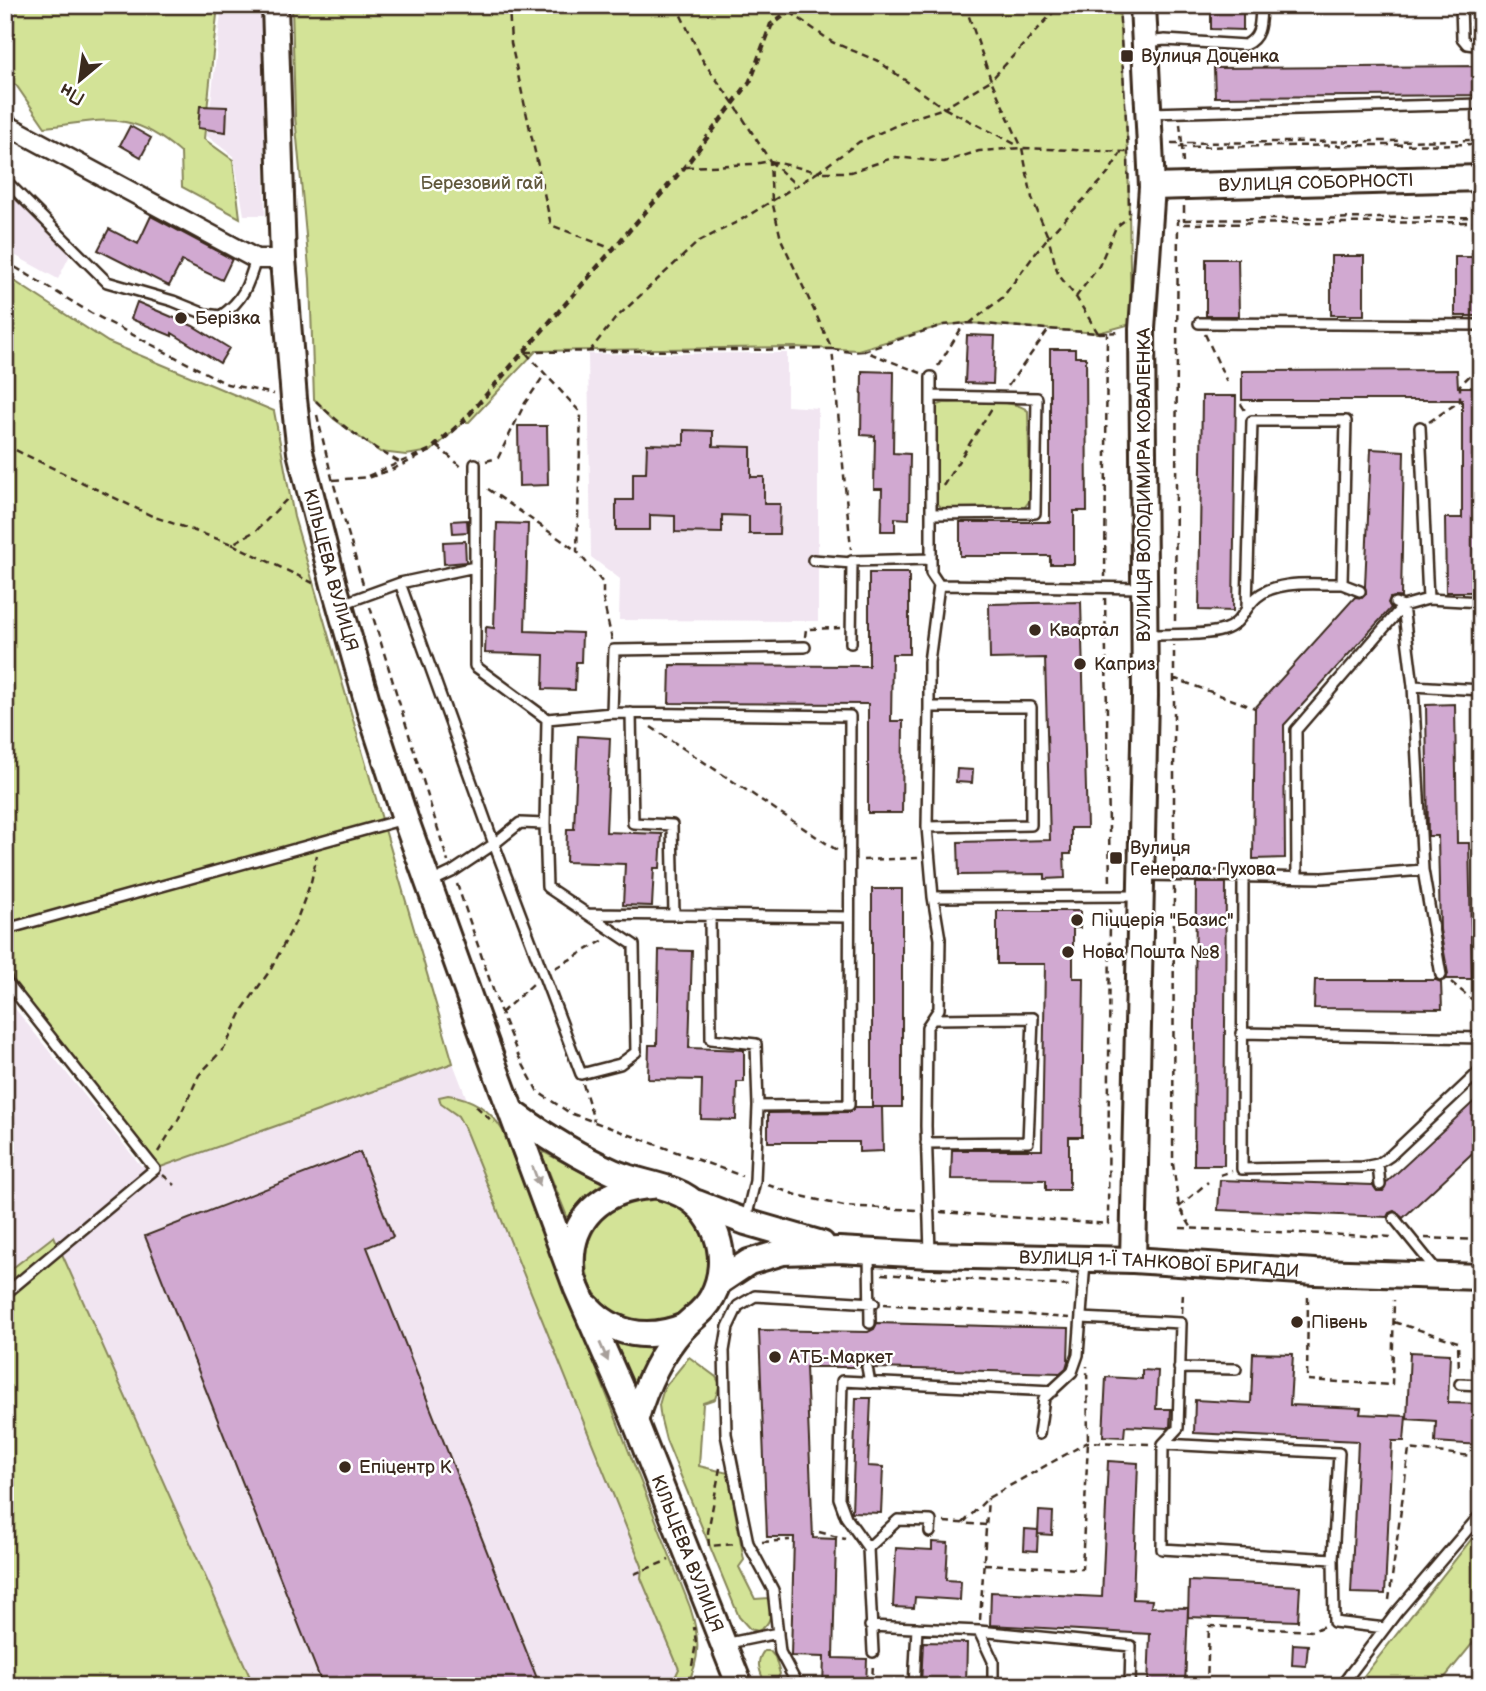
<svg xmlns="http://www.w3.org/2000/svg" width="1486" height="1691" viewBox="0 0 1486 1691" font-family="'Balsamiq Sans',sans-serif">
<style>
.built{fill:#f1e5f1}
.green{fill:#d3e397;stroke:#87865a;stroke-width:2}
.building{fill:#d1a9d1;stroke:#3b2a1e;stroke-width:2}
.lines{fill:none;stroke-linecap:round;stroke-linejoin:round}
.lane-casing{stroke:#3b2a1e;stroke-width:14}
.street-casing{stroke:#3b2a1e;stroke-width:23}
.secondary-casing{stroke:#3b2a1e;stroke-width:30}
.path{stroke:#3b2a1e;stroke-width:2.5;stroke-dasharray:7 5;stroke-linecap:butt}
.lane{stroke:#fff;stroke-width:9}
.street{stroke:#fff;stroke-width:18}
.secondary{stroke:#fff;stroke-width:24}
.oneway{fill:#a79f9a}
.poi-dot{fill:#3b2a1e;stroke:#fff;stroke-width:2.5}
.labels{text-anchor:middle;stroke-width:5;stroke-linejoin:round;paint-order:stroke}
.poi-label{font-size:18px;fill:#3b2a1e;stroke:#fff;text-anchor:start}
.park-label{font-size:18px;fill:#61583c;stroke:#fff}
.street-label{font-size:18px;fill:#3b2a1e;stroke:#fff}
</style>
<rect width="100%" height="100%" fill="#fff"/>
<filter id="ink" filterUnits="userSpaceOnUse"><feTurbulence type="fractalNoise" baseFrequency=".0143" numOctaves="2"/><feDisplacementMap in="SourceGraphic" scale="14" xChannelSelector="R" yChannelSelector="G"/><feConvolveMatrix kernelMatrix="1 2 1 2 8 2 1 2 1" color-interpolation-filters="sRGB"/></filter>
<g filter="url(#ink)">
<path class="built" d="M222,5H262L265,215H244L234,157L207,136Z
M5,178L70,255L58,279L5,250Z
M787,353V406L818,408V621L619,620L620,579L591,557L588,354Z
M5,996L141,1166L453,1063L693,1686H254L53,1236L5,1274Z"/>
<path class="green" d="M5,5H218L204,139L233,160L240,218L182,187L181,153C131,109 106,120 45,127L16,85L5,83Z
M292,5H1119L1128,152L1131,324L1098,333L970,323L944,325L858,350L794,347L536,351L469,422H464L431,451L406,455L380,452L334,419L314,399L310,279L295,116Z
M5,275L108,342L274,411L294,517L453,1063L155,1169L5,986Z
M944,403C964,403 1013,397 1028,411L1030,500L1024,508L944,510L937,503L936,409L938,405Z
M448,1095C472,1098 491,1110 503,1131L690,1607C699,1635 702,1659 686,1686H671L679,1669L641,1578L642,1566L464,1127L458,1116L441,1104L439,1097Z
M540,1150L603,1183L584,1197L568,1219Z
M586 1261a62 62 0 1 1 124 0a62 62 0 1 1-124 0Z
M54,1236L254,1686H5V1274Z
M612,1339L636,1347L656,1349L633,1386Z
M689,1357L716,1377L720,1384L715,1399L703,1403L699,1466L728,1473L744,1560L739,1567L755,1599L769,1598C771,1613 773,1624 758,1631L750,1629L739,1617L666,1440L661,1420L659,1405L664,1388Z
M1481,1527V1633L1438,1686H1356Z
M764,1651H770L775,1657L780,1674L777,1680L781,1686H766C761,1673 754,1663 764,1651Z"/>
<path class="building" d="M1211,5H1243V30L1211,29Z
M1481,66V95L1215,97L1214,68Z
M200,106L227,107L226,132L198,128Z
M130,126L151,138L141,157L120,145Z
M151,216L232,259L222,280L182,261L169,286L98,250L109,229L138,244Z
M1331,256H1364V315H1331Z
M1455,257H1481V316H1455Z
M1206,259H1238L1239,316H1206Z
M137,302L193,326L229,348L220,363L172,333V336L131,319Z
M967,335L995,336L993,384L965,383Z
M1050,349H1075V357H1086L1087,511H1074V564H1050V556H960V522H1050Z
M1457,370L1458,387H1481V592H1446L1445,518H1462V400H1242V371Z
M862,371L894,372L893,453L910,454L909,519L895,518V531H881L882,489H874L875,436L861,435Z
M1202,396H1236L1233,611L1199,610Z
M518,426H547L548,485L519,486Z
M684,430L713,431V446L751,447V477H764V504H780L779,534H749V516L722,515V533L675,532V516L650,515V530H616V500H633V473H646L647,444L684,445Z
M1371,449L1404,451L1401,597L1390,598L1388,603L1391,608L1284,725L1285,858L1253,859L1255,708L1355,597L1362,598L1366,594L1365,586Z
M467,520L468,532L453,533L452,521Z
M497,523L528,524L525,631L582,633L581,662H576L575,690L543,689L544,655L485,653L486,627L494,628Z
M465,541L466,562L444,564L443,542Z
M869,573H909V654H892L891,721H903L902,813H868V704L669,703L670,665L869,666Z
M1081,602L1087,828H1071V854H1064L1065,878L1045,879V874L959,875L958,842L1050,840L1045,658L990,659L989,604Z
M1455,704L1457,843H1469L1472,979H1446L1448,974L1440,930L1438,836H1428L1426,705Z
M578,736L610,738L606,832L662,834L660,868H654L652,906L623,905L625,864L566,862L567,829H574Z
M957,769L973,770L972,783L956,782Z
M1196,883H1226L1224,1165H1194Z
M872,889H902V1107H872Z
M997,911H1080V928H1073V978H1084L1082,1137H1069V1190H1046V1180L951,1179L952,1150H1042L1045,964H997Z
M659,950L692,951L689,1048L744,1050V1082H737L736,1120L701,1119L702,1080L648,1079L649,1045H657Z
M1315,980H1436L1441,982L1442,1009L1314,1008Z
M1481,1095V1145L1403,1218L1394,1211L1389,1213L1387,1217L1218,1210L1220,1180L1373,1185L1377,1191H1383L1387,1182Z
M855,1107H882L883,1151L859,1152V1142H768V1113L849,1112Z
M360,1152L393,1237L367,1247L540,1686H323L145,1236Z
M877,1323L1069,1328L1068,1361L1066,1368L1060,1373L874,1368L872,1362L866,1360L862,1362L860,1367H806L813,1538L836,1539L833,1658L867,1659L866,1686H823L824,1657L791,1656L794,1537H767L759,1330L868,1332L874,1329Z
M1410,1352L1450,1354L1448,1403L1481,1404V1445L1435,1442L1436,1421L1407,1419Z
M1253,1353L1293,1354L1290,1405L1361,1408L1360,1414L1406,1416L1404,1441H1392L1385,1594L1351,1593L1358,1441L1194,1433L1195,1400L1251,1403Z
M1142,1370L1158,1371L1156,1409H1171L1170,1426L1168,1428L1125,1426L1124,1437L1103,1436L1106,1377L1142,1379Z
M856,1398H871L868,1466L883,1467L881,1513L852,1512Z
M1108,1461L1138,1463L1133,1599L1152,1600L1151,1607L1188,1608L1185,1686H1148L1150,1634L990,1625L991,1592L1102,1597Z
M1039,1511L1053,1512L1052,1535L1038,1534Z
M1025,1529L1038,1530L1037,1551L1024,1550Z
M932,1542L948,1543L946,1580L961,1581L960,1600L915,1597L914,1608L893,1607L896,1548L932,1550Z
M1189,1581L1300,1586L1298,1621L1188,1617Z
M923,1642L967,1643L966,1686H921Z
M1293,1644L1308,1645L1306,1666L1292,1665Z"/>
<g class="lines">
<defs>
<path id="lane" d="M1461,5L1462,38L1467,44L1481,46
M1147,42L1165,40L1245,45C1262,37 1260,22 1261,5
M1150,113L1481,104
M5,180L107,282L173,301L205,314L221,316C243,300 248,286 256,259
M1199,323L1481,325
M931,396L1037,398L1035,513L932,514
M1420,427L1428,599L1481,602
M475,464V666L547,719
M813,560L852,563
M400,583L475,567
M1342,584L1360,591
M939,585L1144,588
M1395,603L1403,606L1413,686
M342,604L400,583L494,844L452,872L431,882
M1148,635C1169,634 1205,636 1223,630C1242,624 1244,608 1257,597C1278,579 1316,585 1342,584L1346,421H1252L1247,607
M851,643L852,561L931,559
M612,713L850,716L849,1105L758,1106
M631,713L633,823L672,825L674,915
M545,824L547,887L634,945L636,1052L620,1064L581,1074L494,844L520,823L545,824L547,719L612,713L614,650L805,647
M927,827L1031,825V707H929
M1423,870L1441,975
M1142,875L1323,878L1423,870L1413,686L1481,690
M1243,875L1242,1169L1363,1167L1378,1164L1390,1156L1481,1070
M1297,877L1296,730L1403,606L1428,599
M933,897L1139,896
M588,914L849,917
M710,915L711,1039L756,1044L758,1106L755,1181L746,1219
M5,942L10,928L404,819
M5,973L7,982L155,1169L5,1294
M1241,1033L1481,1038
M926,1143L1028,1142L1033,1018L933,1019
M1378,1164L1380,1185
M1394,1218L1437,1271
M930,1253L926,1126L927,1027L939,1009L940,939L933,897L927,827L929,707V662L939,585L931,573V377
M869,1254L870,1323
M1081,1318L1181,1323L1178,1428L1163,1444L1162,1549L1333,1559
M867,1367L870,1383
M1179,1368L1236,1369
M1460,1384L1481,1385
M1039,1434L1044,1398L1072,1372L1078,1355L1085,1262
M1163,1444L1339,1453L1333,1559L1334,1622L1385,1628
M868,1548L846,1517L839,1498L842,1381L1053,1391
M870,1626L979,1631L1131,1646L1130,1686
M979,1631L993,1661V1686
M724,1644L778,1633
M873,1652L868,1548L898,1520L931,1521L930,1532
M798,1686L780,1652L773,1590L748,1543L726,1434L724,1351L728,1327L738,1306L755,1296L874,1303
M914,1686L917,1628
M1341,1686L1397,1612L1481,1514"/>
<path id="street" d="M5,124L256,259H283"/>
<g id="secondary">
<path id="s1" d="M275,5L283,259L294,399L300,452L334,585L370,711L405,818L493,1063L577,1289L635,1421L740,1686"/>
<path id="s2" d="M1152,187L1481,178"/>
<path d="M512,1112C544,1135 577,1156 613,1172C633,1181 654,1183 674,1191C716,1207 733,1258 712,1297C705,1311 693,1317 683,1328C659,1355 645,1387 635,1421"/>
<path d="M697,1203L746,1222L822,1244"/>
<path d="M1133,1260L1145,696L1142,329L1152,187L1143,5"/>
<path d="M572,1270C568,1219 602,1189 651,1186"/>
<path id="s3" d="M719,1282L749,1262L783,1252L839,1250L930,1255L1133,1260L1315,1272L1481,1277"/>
<path d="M588,1307C615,1336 648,1341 685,1326"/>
</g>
</defs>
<use href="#lane" class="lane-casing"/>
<use href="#street" class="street-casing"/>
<use href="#secondary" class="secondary-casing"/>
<path class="path" d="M509,5L511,43L551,225L610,248
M965,5L991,80L1060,5
M1119,5L1128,152L1129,213
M790,12L832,42L878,61L944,108L991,80L1022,148L1032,198L1048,237L1002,298L970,323
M1180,124L1182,143L1481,140
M1171,143H1182L1183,165
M1179,147L1481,144
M770,161L818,172L859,142L913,118L944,108L1019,146
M686,167L754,164L770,161L796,185
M1184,206V221
M1184,224L1481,222
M5,261L91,313L227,384L274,394
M1076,297L1099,266L1116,227L1129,217
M1098,333L1076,297L1058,274L1048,237L1107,175L1121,153
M1205,334L1227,382
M863,351L851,352L832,349L781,239L772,201L818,172H851L895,157L944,162L979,151L1022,148L1128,152
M526,352L832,349L851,549
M589,352L615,319L698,242L739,221L772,201L770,161L734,104L703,61L676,5
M526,353L581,413L577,551L603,583V599L612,640
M938,366L964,324
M921,373L864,351L943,325L970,323L1098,333L1121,332
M1008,386L1049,329
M316,401C341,426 370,446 401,463
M1241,404L1246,412
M317,415L332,478L363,584
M1429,422L1460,401V385L1481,365
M5,445L152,516L232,544L257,530L290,496
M437,446L464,469
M486,461L498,458L525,403L545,374
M368,476L429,450L463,420L684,166L749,81L770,24L795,5
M333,480L371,477L393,469L431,451L464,422L686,167L751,82L772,26L799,5
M943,486L992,408
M488,489L577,551
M232,544L313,583
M1105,577L1107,332
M1105,598L1110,885
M370,607L448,862
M1175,621L1178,220L1481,217
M805,637L806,629L840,628
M1173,678L1255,708
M651,727L838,851
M863,860L919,858
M1174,863V645
M457,884L501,1013L519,1057L538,1092L570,1113L742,1176
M1174,887L1173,1164L1179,1207L1193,1230
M555,968L604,940
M1451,982L1481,1007
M501,1013L533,984
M583,1084L594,1121
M476,1106L494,1123
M158,1152L178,1120L199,1075L225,1047L243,1009L271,969L297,919L311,882L317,855
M163,1175L175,1185
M1220,1175L1232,1171
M768,1185L797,1195L844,1206L916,1210
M1179,1207L1208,1182
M940,1212L1108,1224L1110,909
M1180,1228L1393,1237
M1425,1238L1481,1240
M882,1274L1071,1286
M1308,1297L1307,1380L1392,1385L1394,1300
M884,1304L1069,1318
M1182,1313L1183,1292
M1394,1322L1458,1342L1459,1371
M720,1468L708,1532L709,1546L735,1544
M944,1522L986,1525
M963,1523L988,1498L1088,1442L1149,1444
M819,1532L845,1539
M762,1542L790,1540
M984,1564L1082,1569L1088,1442L1087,1366
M634,1574L669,1560
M1389,1600L1409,1449L1481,1457
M980,1620L988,1498
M692,1666L696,1643L694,1627
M872,1686L873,1662
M1207,1686L1209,1626L1313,1631L1324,1626"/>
<use href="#lane" class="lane"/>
<use href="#street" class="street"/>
<use href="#secondary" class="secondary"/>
</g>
<defs><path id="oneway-solid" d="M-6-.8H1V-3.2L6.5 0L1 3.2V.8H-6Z" transform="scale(1.75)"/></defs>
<g class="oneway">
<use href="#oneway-solid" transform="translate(536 1176) rotate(70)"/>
<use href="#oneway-solid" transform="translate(604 1352) rotate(66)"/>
</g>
</g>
<g class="poi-dot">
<rect x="1120" y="49" width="14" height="14" rx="3.5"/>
<circle cx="181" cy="318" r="7"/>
<circle cx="1035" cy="630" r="7"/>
<circle cx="1080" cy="664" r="7"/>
<rect x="1109" y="851" width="14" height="14" rx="3.5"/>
<circle cx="1077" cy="920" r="7"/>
<circle cx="1068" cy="952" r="7"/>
<circle cx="1297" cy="1322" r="7"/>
<circle cx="775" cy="1357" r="7"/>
<circle cx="345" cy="1467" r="7"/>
</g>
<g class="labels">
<g class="poi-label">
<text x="1141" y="62">Вулиця Доценка</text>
<text x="195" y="324">Берізка</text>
<text x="1049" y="636">Квартал</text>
<text x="1094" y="670">Каприз</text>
<text x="1130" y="854">Вулиця<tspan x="1130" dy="21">Генерала Пухова</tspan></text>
<text x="1091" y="926">Піццерія "Базис"</text>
<text x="1082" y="958">Нова Пошта №8</text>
<text x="1311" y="1328">Півень</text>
<text x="789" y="1363">АТБ-Маркет</text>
<text x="359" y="1473">Епіцентр К</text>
</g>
<g class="park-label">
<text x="482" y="189">Березовий гай</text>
</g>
<g class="street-label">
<text dy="6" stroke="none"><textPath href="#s2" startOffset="164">ВУЛИЦЯ СОБОРНОСТІ</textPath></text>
<text transform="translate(1144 485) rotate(-90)" y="6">ВУЛИЦЯ ВОЛОДИМИРА КОВАЛЕНКА</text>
<text dy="6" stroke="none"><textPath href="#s1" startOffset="570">КІЛЬЦЕВА ВУЛИЦЯ</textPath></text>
<text dy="6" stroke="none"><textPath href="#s3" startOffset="448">ВУЛИЦЯ 1-Ї ТАНКОВОЇ БРИГАДИ</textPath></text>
<text dy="6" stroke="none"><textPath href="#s1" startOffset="1617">КІЛЬЦЕВА ВУЛИЦЯ</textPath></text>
</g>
</g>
<rect width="1486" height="1691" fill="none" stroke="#fff" stroke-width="28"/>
<rect x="14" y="14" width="1458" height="1663" fill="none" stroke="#3b2a1e" stroke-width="2.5" filter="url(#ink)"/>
<g transform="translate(80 80) rotate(209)" stroke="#ffffff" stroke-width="5" paint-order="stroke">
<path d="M0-5L12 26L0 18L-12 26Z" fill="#3b2a1e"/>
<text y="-10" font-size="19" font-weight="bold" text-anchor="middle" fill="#3b2a1e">Пн</text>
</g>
</svg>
